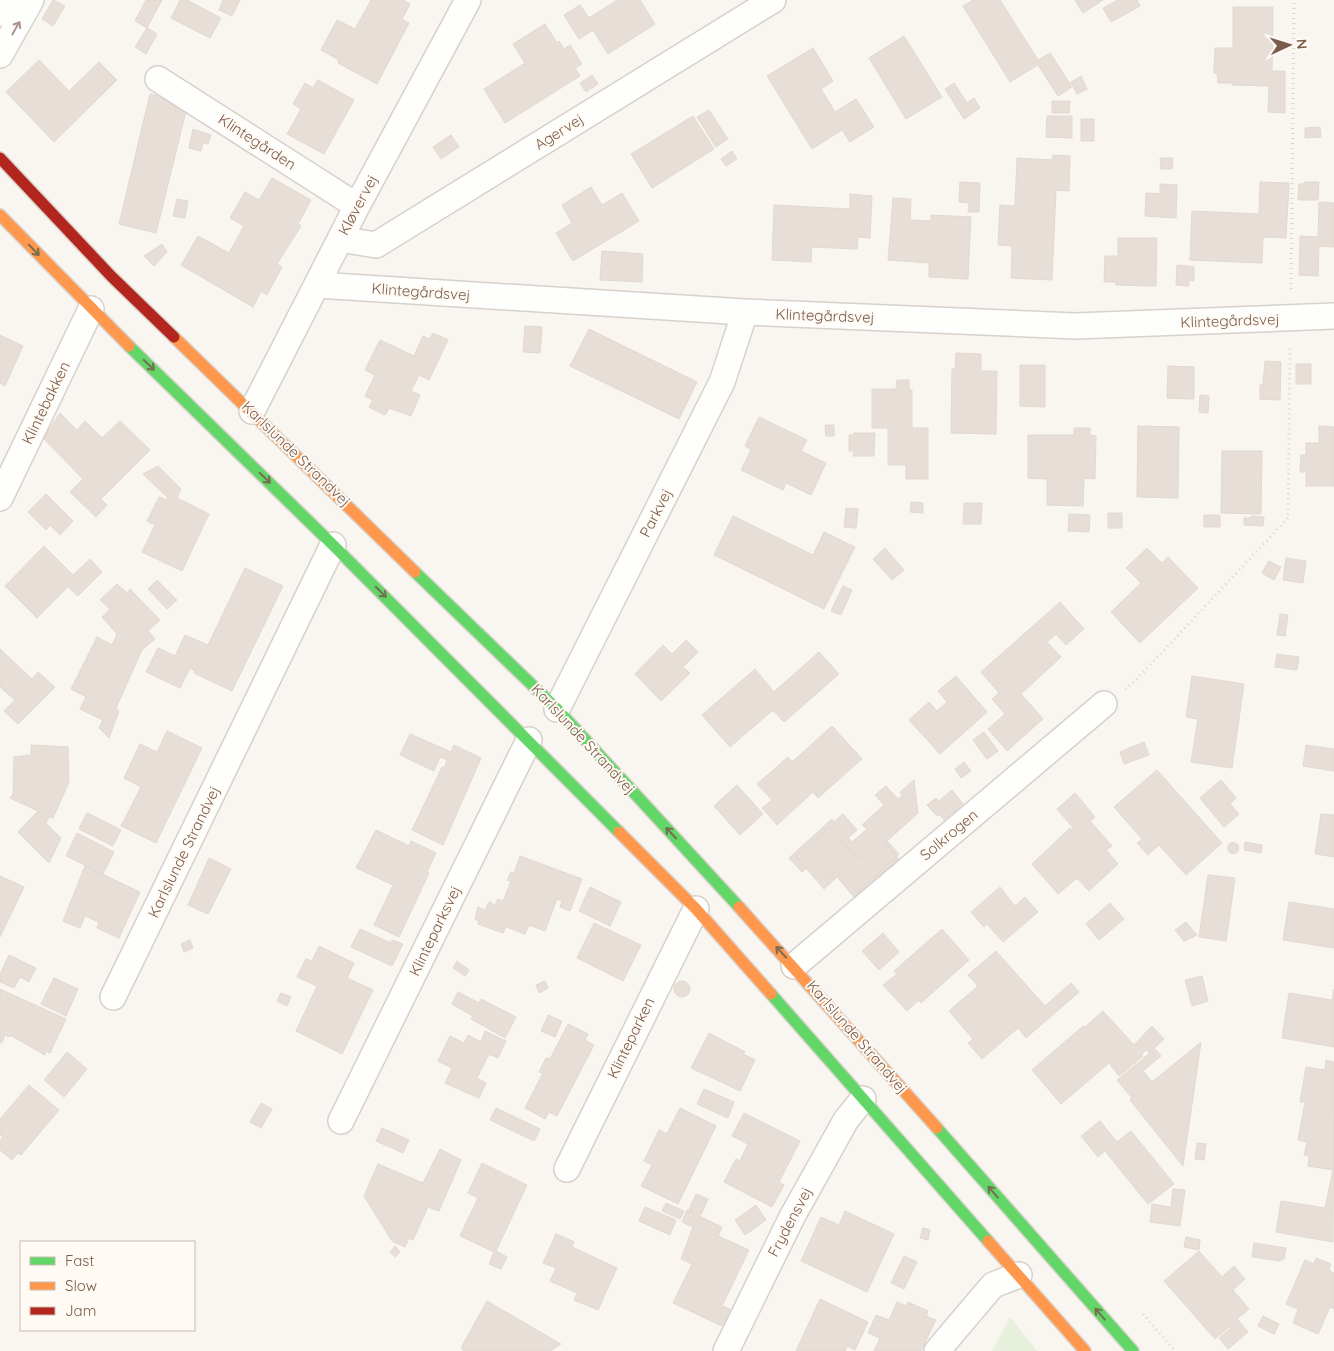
<svg xmlns="http://www.w3.org/2000/svg" width="1334" height="1351" viewBox="0 0 1334 1351" font-family="Quicksand,sans-serif">
<style>
.green{fill:#e7f0db}
.building{fill:#e6ded7;stroke:#e2d8d2}
.lines{fill:none;stroke-linecap:round;stroke-linejoin:round}
.street-casing{stroke:#d7d1cb;stroke-width:28}
.fast-casing{stroke:#d9d2cb;stroke-width:14}
.slow-casing{stroke:#d9d2cb;stroke-width:14}
.jam-casing{stroke:#d9d2cb;stroke-width:14}
.path{stroke:#dcd5d0;stroke-width:3;stroke-dasharray:1 4;stroke-linecap:butt}
.street{stroke:#fefefd;stroke-width:25}
.fast{stroke:#63d668;stroke-width:11}
.slow{stroke:#ff974d;stroke-width:11}
.jam{stroke:#b3261e;stroke-width:11}
.oneway{stroke:#a8958b}
.oneway2{stroke:#776e51}
.labels{text-anchor:middle;stroke-width:4;stroke-linejoin:round;paint-order:stroke}
.street-label{font-size:15px;fill:#7a5c4d;stroke:#fffaf3}
</style>
<rect width="100%" height="100%" fill="#f9f5f0"/>
<path class="green" d="M1010,1317L1037,1351H992Z"/>
<path class="building" d="M53,0L65,6L53,26L42,19Z
M146,0H162L147,28L135,21Z
M180,0H187L221,18L210,38L171,18Z
M223,0H240L232,16L219,10Z
M371,0H403L410,4L402,19L409,23L377,84L338,63L339,60L321,50L337,20L355,29Z
M617,0H640L655,24L608,54L593,30L579,39L564,15L580,5L589,18Z
M973,0H1000L1038,60L1050,53L1072,87L1058,96L1038,65L1010,82L963,6Z
M1075,0H1103L1083,13Z
M1118,0H1137L1140,6L1111,22L1103,8Z
M1233,7H1273L1272,71H1285V113L1268,112L1269,86L1232,85V83H1218L1217,73H1214L1215,48H1233Z
M545,24L557,43L559,41L564,49L570,45L582,64L575,68L580,76L505,123L484,89L525,63L513,44Z
M147,28L157,34L146,54L135,47Z
M904,36L942,97L906,119L869,58Z
M813,48L833,81L821,89L835,112L856,99L874,127L850,142L842,130L812,149L767,76Z
M39,60L69,91L99,62L117,80L54,142L6,92Z
M592,75L598,84L586,92L580,83Z
M1081,76L1087,89L1077,94L1071,82Z
M318,80L354,100L324,154L287,134L301,109L293,104L305,83L313,88Z
M954,83L967,103L974,98L980,108L964,119L945,89Z
M150,94L188,103L156,233L119,224Z
M1052,101H1070L1069,113H1052Z
M709,110L728,139L716,147L697,117Z
M693,116L714,149L652,188L631,154Z
M1047,116H1072V138L1046,137Z
M1081,119H1094V141H1081Z
M1320,127L1321,137L1305,138V128Z
M193,129L211,135L208,144L203,143L201,151L189,148Z
M451,135L459,147L441,159L433,147Z
M732,151L737,159L726,166L721,159Z
M1053,155L1070,156L1069,191L1056,190L1052,280L1011,278L1012,246L998,245L1000,205L1015,206L1017,158L1052,160Z
M1160,158H1173L1172,169H1161Z
M272,178L311,200L298,224L301,226L277,264L282,267L267,295L261,291L253,307L181,265L198,236L229,253L244,226L230,218L245,192L259,200Z
M960,182L980,183L979,212H968L969,203L959,202Z
M1260,182L1289,183L1286,238L1263,237L1262,263L1190,260L1192,211L1259,214Z
M1304,182H1319L1318,200H1298L1299,184H1304Z
M1160,184L1177,185L1176,218L1145,216L1146,193L1160,194Z
M591,187L602,205L622,193L639,221L573,261L556,233L572,223L562,205Z
M850,194L872,196L870,238L858,237L857,249L812,247L811,262L772,260L774,205L850,209Z
M893,198L911,199L910,220L931,221V215L971,217L968,279L929,277V263L888,260Z
M177,199L188,201L185,218L173,216Z
M1319,202L1334,203V247L1319,246L1318,276L1299,275L1300,236L1318,237Z
M1118,238H1157L1156,286L1116,285V282H1104L1105,256H1118Z
M162,244L167,252L154,266L144,256Z
M602,251L643,254L642,282L600,280Z
M1177,265L1194,267V281L1189,280V286L1176,285Z
M525,326L542,327L540,353L523,352Z
M589,329L697,382L679,419L570,366Z
M433,333L448,340L429,380L419,375L411,391L420,395L411,416L389,408L385,415L369,407L373,400L365,396L375,375L365,370L380,340L414,356L423,336L430,339Z
M0,335L23,346L5,386L0,383Z
M956,353L981,354V371H997L996,434L951,433L952,369H955Z
M1265,361L1281,362L1280,400L1260,399V385H1263Z
M1296,364H1311V384H1296Z
M1020,365H1045V407L1020,406Z
M1168,366L1194,367V399L1167,398Z
M897,380H909V390H912V428H928V479H906V465H888V428H872V389H896Z
M1200,395L1209,396L1208,413L1199,412Z
M60,413L77,430L85,421L102,438L120,421L150,450L101,499L107,505L96,517L70,492L83,479L43,438Z
M759,417L807,440L801,451L826,463L811,495L786,483L783,490L741,470L751,450L745,446Z
M825,425H834V436H826Z
M1138,426L1179,427L1178,498L1137,497Z
M1319,426L1334,427V486H1306V472H1300L1301,455H1306V443H1319Z
M1074,428H1090V435L1096,436L1095,479L1084,478L1083,506L1047,505V479L1028,478V435H1074Z
M854,433H875L874,456H853L854,451H849V435H854Z
M1222,451H1262L1261,514L1221,513Z
M158,466L181,489L177,498L209,514L182,571L142,552L155,525L147,521L159,497L167,500L168,498L143,474Z
M46,494L73,521L60,535L50,525L46,530L28,512Z
M911,502L923,503V513L910,512Z
M964,503H982L981,524H963Z
M846,508L858,509L856,528L844,527Z
M1108,513H1122V528H1108Z
M1069,514L1090,515L1089,532L1068,531Z
M1204,515H1220V527H1204Z
M733,516L813,555L824,532L855,547L824,609L714,555Z
M1251,516L1264,517L1263,526L1244,525V518H1251Z
M44,546L73,575L90,559L102,572L78,596L68,587L37,618L5,586Z
M885,548L904,570L892,580L873,559Z
M1147,548L1162,563L1168,557L1198,588L1140,643L1111,612L1141,583L1126,568Z
M1286,558L1306,561L1303,583L1283,580Z
M1269,561L1281,567L1274,580L1262,573Z
M245,568L283,586L232,691L194,673L195,671L190,668L180,688L146,672L158,648L175,656L185,635L208,645Z
M157,580L177,600L167,609L148,589Z
M117,584L127,593L130,589L160,620L148,631L155,639L142,650L116,708L119,711L109,738L99,728L103,720L80,709L86,697L71,689L97,637L112,645L117,634L102,617L110,609L100,600Z
M843,586L852,590L841,615L831,611Z
M1060,602L1084,629L1066,645L1056,634L1047,642L1061,657L1021,694L1043,719L1007,751L988,729L1005,714L992,699L999,693L981,672Z
M1280,614L1288,615L1285,636L1277,635Z
M686,640L698,652L683,667L690,673L661,701L635,674L663,645L672,654Z
M0,649L32,679L38,672L55,687L18,724L4,711L15,700L0,687Z
M819,652L839,674L784,722L773,710L730,747L702,715L755,669L774,692Z
M1277,654L1299,657L1297,670L1275,667Z
M956,676L987,712L940,754L909,720L929,702L937,711L947,702L938,691Z
M1192,676L1244,684L1232,768L1191,762L1198,719L1186,717Z
M832,726L862,759L818,798L813,792L777,825L762,808L772,800L757,784L788,757L792,762Z
M167,731L202,748L156,843L121,826L141,787L124,778L140,744L157,752Z
M984,732L998,751L987,759L973,740Z
M410,734L451,752L454,745L481,758L443,845L412,830L442,767L444,768L447,760L440,757L434,771L400,755Z
M1144,742L1149,755L1124,764L1120,752Z
M31,745L68,747L69,782L53,818L49,817L46,823L61,838L49,863L18,832L38,811L10,798L13,794L14,757L31,755Z
M1306,745L1334,749V771L1303,766Z
M964,762L971,771L961,778L955,769Z
M1157,770L1222,843L1186,875L1159,845L1148,855L1137,843L1142,839L1114,807Z
M914,780L918,813L887,841L899,854L857,892L837,870L826,879L816,868L812,871L808,867L802,872L789,858L832,819L834,822L843,814L857,830L848,838L852,842L867,829L862,825L884,805L875,795L886,786L898,799L902,795L900,792Z
M1221,780L1236,798L1230,804L1239,814L1224,827L1200,798Z
M737,785L763,814L740,835L714,806Z
M952,790L963,804L944,820L939,814L937,816L927,805L936,798L939,801Z
M1075,793L1095,817L1090,821L1112,846L1106,850L1118,864L1089,891L1077,878L1058,894L1032,864L1070,828L1072,830L1074,829L1057,809Z
M87,813L121,830L113,846L79,829Z
M1321,814L1334,815V857L1315,854Z
M830,827L858,859L881,838L899,859L854,897L837,877L824,889L796,856Z
M376,830L409,846L411,841L436,853L427,872L429,873L399,937L374,925L393,885L356,868Z
M77,833L114,852L103,874L66,856Z
M1245,842L1262,845L1261,853L1244,850Z
M1227.5 848a5.5 5.5 0 1 1 11 0a5.5 5.5 0 1 1-11 0Z
M520,856L582,879L570,911L560,907L562,901L557,899L545,931L529,925L525,934L506,927L503,933L478,924L479,921L475,919L478,907L485,910L489,902L495,905L498,899L503,901L511,881L507,880L511,872L514,873Z
M209,858L231,869L208,914L188,905Z
M85,866L140,892L119,938L97,928L99,922L85,916L80,928L63,921Z
M1208,875L1235,878L1226,941L1199,937Z
M0,876L24,887L0,937Z
M590,887L621,902L610,926L579,911Z
M1000,887L1015,906L1025,897L1038,912L1003,942L987,924L984,927L971,912Z
M1289,902L1334,909V948L1283,940Z
M1110,903L1124,919L1099,940L1086,924Z
M1186,922L1197,935L1184,941L1175,930Z
M594,923L641,945L623,981L577,958Z
M360,929L391,943L392,940L403,944L392,966L351,947Z
M942,929L969,960L921,1003L919,1000L907,1011L883,985L897,974L894,971Z
M883,933L899,952L879,970L862,951Z
M190,940L193,948L184,952L181,944Z
M319,946L354,963L347,978L373,990L342,1054L296,1031L317,986L297,977L306,959L312,961Z
M996,951L1045,1006L1071,983L1079,992L1026,1038L1018,1028L982,1059L968,1043L973,1039L949,1011L978,986L968,975Z
M9,955L36,968L29,982L20,977L14,988L0,982V974Z
M457,961L469,970L465,976L453,968Z
M1202,976L1208,1001L1192,1006L1185,980Z
M54,978L78,989L66,1016L41,1004Z
M674 989a8 8 0 1 1 16 0a8 8 0 1 1-16 0Z
M545,981L548,988L539,993L536,985Z
M0,989L66,1019L50,1053L46,1051L45,1055L10,1035L9,1037L5,1035L2,1043L0,1042Z
M1334,989V1047L1282,1038L1289,993L1332,1000Z
M458,992L479,1003L481,999L516,1017L505,1038L471,1019L473,1016L452,1004Z
M281,993L291,997L287,1006L277,1001Z
M1103,1011L1134,1045L1152,1026L1164,1039L1149,1053L1146,1050L1141,1055L1143,1056L1119,1076L1109,1063L1061,1104L1032,1070L1083,1026L1085,1027Z
M548,1015L562,1021L555,1037L541,1031Z
M568,1024L588,1034L585,1040L594,1045L557,1116L549,1112L545,1119L525,1108L543,1073L539,1072L546,1058L550,1059Z
M485,1031L506,1041L498,1058L489,1054L477,1078L486,1083L479,1098L445,1083L452,1068L438,1061L450,1036L464,1043L468,1035L481,1042Z
M709,1033L745,1052L743,1054L755,1060L740,1091L691,1068Z
M1201,1042L1183,1166L1130,1100L1132,1098L1117,1080L1155,1049L1161,1056L1143,1071L1152,1082Z
M67,1052L87,1069L64,1097L44,1080Z
M1326,1060L1334,1062L1333,1242L1276,1232L1281,1201L1325,1208L1333,1170L1308,1166L1309,1156L1304,1155L1307,1142L1298,1140L1305,1102H1300L1306,1067L1325,1070Z
M29,1085L59,1110L21,1155L18,1153L12,1160L0,1150V1141L3,1137L0,1135V1119Z
M704,1089L734,1102L728,1118L697,1104Z
M261,1103L272,1109L261,1128L250,1122Z
M496,1108L540,1129L534,1141L490,1120Z
M680,1108L716,1126L678,1204L641,1186L652,1165L644,1161L659,1130L667,1134Z
M744,1113L800,1141L779,1182L784,1185L772,1207L724,1182L736,1159L740,1161L748,1144L732,1136Z
M1100,1121L1117,1142L1131,1131L1174,1184L1148,1204L1105,1151L1098,1157L1081,1136Z
M382,1128L409,1140L403,1153L376,1141Z
M1197,1143L1206,1144L1204,1160L1195,1159Z
M440,1149L461,1160L439,1211L428,1207L413,1240L409,1238L405,1247L392,1241L364,1196L378,1164L423,1183Z
M482,1163L527,1185L496,1251L507,1257L501,1269L489,1264L494,1252L460,1236L478,1198L468,1193Z
M1173,1189L1185,1190L1180,1226L1150,1222L1152,1204L1171,1207Z
M696,1194L708,1199L701,1215L689,1210Z
M666,1203L684,1211L680,1219L662,1211Z
M756,1205L766,1220L745,1235L735,1220Z
M645,1207L676,1220L670,1235L639,1221Z
M687,1210L722,1227L718,1236L749,1250L722,1306L730,1309L722,1326L673,1303L692,1264L681,1259L693,1227L682,1222Z
M845,1211L894,1234L867,1292L801,1261L821,1217L839,1225Z
M923,1228L930,1230L928,1240L920,1238Z
M556,1234L574,1242L572,1247L617,1268L598,1310L574,1300L577,1293L550,1281L556,1268L543,1263Z
M1186,1237L1200,1240L1199,1250L1184,1247Z
M1254,1243L1286,1248L1284,1259L1280,1261L1252,1257Z
M395,1246L400,1252L395,1257L390,1252Z
M1199,1251L1222,1277L1234,1266L1245,1279L1233,1290L1249,1309L1237,1319L1248,1332L1228,1349L1219,1338L1231,1328L1229,1327L1215,1339L1164,1281Z
M904,1256L917,1262L904,1289L891,1283Z
M1316,1258L1331,1264L1329,1270L1334,1273V1309L1330,1307L1318,1334L1293,1323L1298,1309L1286,1304L1305,1260L1314,1264Z
M820,1299L868,1322L855,1350L847,1346L845,1351H796Z
M487,1301L561,1344L550,1351H464L461,1348Z
M897,1302L906,1306L908,1302L928,1311L926,1316L936,1320L921,1351H874L880,1338L868,1333L876,1315L889,1320Z
M1263,1316L1279,1324L1274,1334L1258,1326Z"/>
<g class="lines">
<defs>
<path id="street" d="M0,13L7,0
M0,55L31,0
M158,79L357,206
M340,239L376,245L773,0
M317,285L745,312L1075,326L1334,316
M252,411L357,206L468,0
M0,498L91,309
M557,709L722,382L745,312
M794,966L1104,704
M113,997L333,545
M341,1121L529,740
M567,1169L696,909
M726,1351L792,1217L846,1120L863,1099
M937,1351L993,1285L1019,1275"/>
<path id="fast" d="M129,346L333,545L619,832
M415,572L557,709L739,907
M771,994L988,1241
M937,1128L1133,1351"/>
<path id="slow" d="M0,215L129,346
M174,337L415,572
M619,832L696,909L771,994
M739,907L937,1128
M988,1241L1085,1351"/>
<path id="jam" d="M0,158L111,276L174,337"/>
</defs>
<use href="#street" class="street-casing"/>
<use href="#fast" class="fast-casing"/>
<use href="#slow" class="slow-casing"/>
<use href="#jam" class="jam-casing"/>
<path class="path" d="M1291,289L1294,0
M1125,689L1135,681L1288,518L1290,346
M1143,1314L1175,1351"/>
<use href="#street" class="street"/>
<use href="#fast" class="fast"/>
<use href="#slow" class="slow"/>
<use href="#jam" class="jam"/>
</g>
<defs><path id="oneway-shaft" d="M-6 0H5M1.5-3L5.5 0L1.5 3" fill="none" stroke-width="1.6" stroke-linecap="round" stroke-linejoin="round" transform="scale(1.25)"/></defs>
<use class="oneway" href="#oneway-shaft" transform="translate(16 28) rotate(-60)"/>
<g class="oneway2">
<use href="#oneway-shaft" transform="translate(34 250) rotate(46)"/>
<use href="#oneway-shaft" transform="translate(149 365) rotate(44)"/>
<use href="#oneway-shaft" transform="translate(265 478) rotate(44)"/>
<use href="#oneway-shaft" transform="translate(381 592) rotate(45)"/>
<use href="#oneway-shaft" transform="translate(671 833) rotate(-133)"/>
<use href="#oneway-shaft" transform="translate(781 952) rotate(-133)"/>
<use href="#oneway-shaft" transform="translate(993 1192) rotate(-131)"/>
<use href="#oneway-shaft" transform="translate(1100 1314) rotate(-131)"/>
</g>
<g class="labels">
<g class="street-label">
<text transform="translate(559 132) rotate(-32)" y="5">Agervej</text>
<text transform="translate(257 142) rotate(33)" y="5">Klintegården</text>
<text transform="translate(358 205) rotate(-62)" y="5">Kløvervej</text>
<text transform="translate(421 292) rotate(4)" y="5">Klintegårdsvej</text>
<text transform="translate(825 316) rotate(2)" y="5">Klintegårdsvej</text>
<text transform="translate(1230 321) rotate(-2)" y="5">Klintegårdsvej</text>
<text transform="translate(46 403) rotate(-64)" y="5">Klintebakken</text>
<text transform="translate(296 454) rotate(44)" y="5">Karlslunde Strandvej</text>
<text transform="translate(656 513) rotate(-63)" y="5">Parkvej</text>
<text transform="translate(583 739) rotate(47)" y="5">Karlslunde Strandvej</text>
<text transform="translate(949 835) rotate(-40)" y="5">Solkrogen</text>
<text transform="translate(184 852) rotate(-64)" y="5">Karlslunde Strandvej</text>
<text transform="translate(435 931) rotate(-64)" y="5">Klinteparksvej</text>
<text transform="translate(857 1037) rotate(49)" y="5">Karlslunde Strandvej</text>
<text transform="translate(631 1038) rotate(-64)" y="5">Klinteparken</text>
<text transform="translate(790 1222) rotate(-62)" y="5">Frydensvej</text>
</g>
</g>
<rect x="20" y="1241" width="175" height="90" fill="#fffaf3" stroke="#cabbb1"/>
<rect x="30" y="1257" width="25" height="8" fill="#63d668" stroke="#cabbb1"/>
<text x="65" y="1266" font-size="15" fill="#7a5c4d">Fast</text>
<rect x="30" y="1282" width="25" height="8" fill="#ff974d" stroke="#cabbb1"/>
<text x="65" y="1291" font-size="15" fill="#7a5c4d">Slow</text>
<rect x="30" y="1307" width="25" height="8" fill="#b3261e" stroke="#cabbb1"/>
<text x="65" y="1316" font-size="15" fill="#7a5c4d">Jam</text>
<g transform="translate(1289 45) rotate(86)" stroke="#fffaf3" stroke-width="4" paint-order="stroke">
<path d="M0-4L9 19L0 12L-9 19Z" fill="#7a5c4d"/>
<text y="-8" font-size="14" font-weight="bold" text-anchor="middle" fill="#7a5c4d">N</text>
</g>
</svg>
